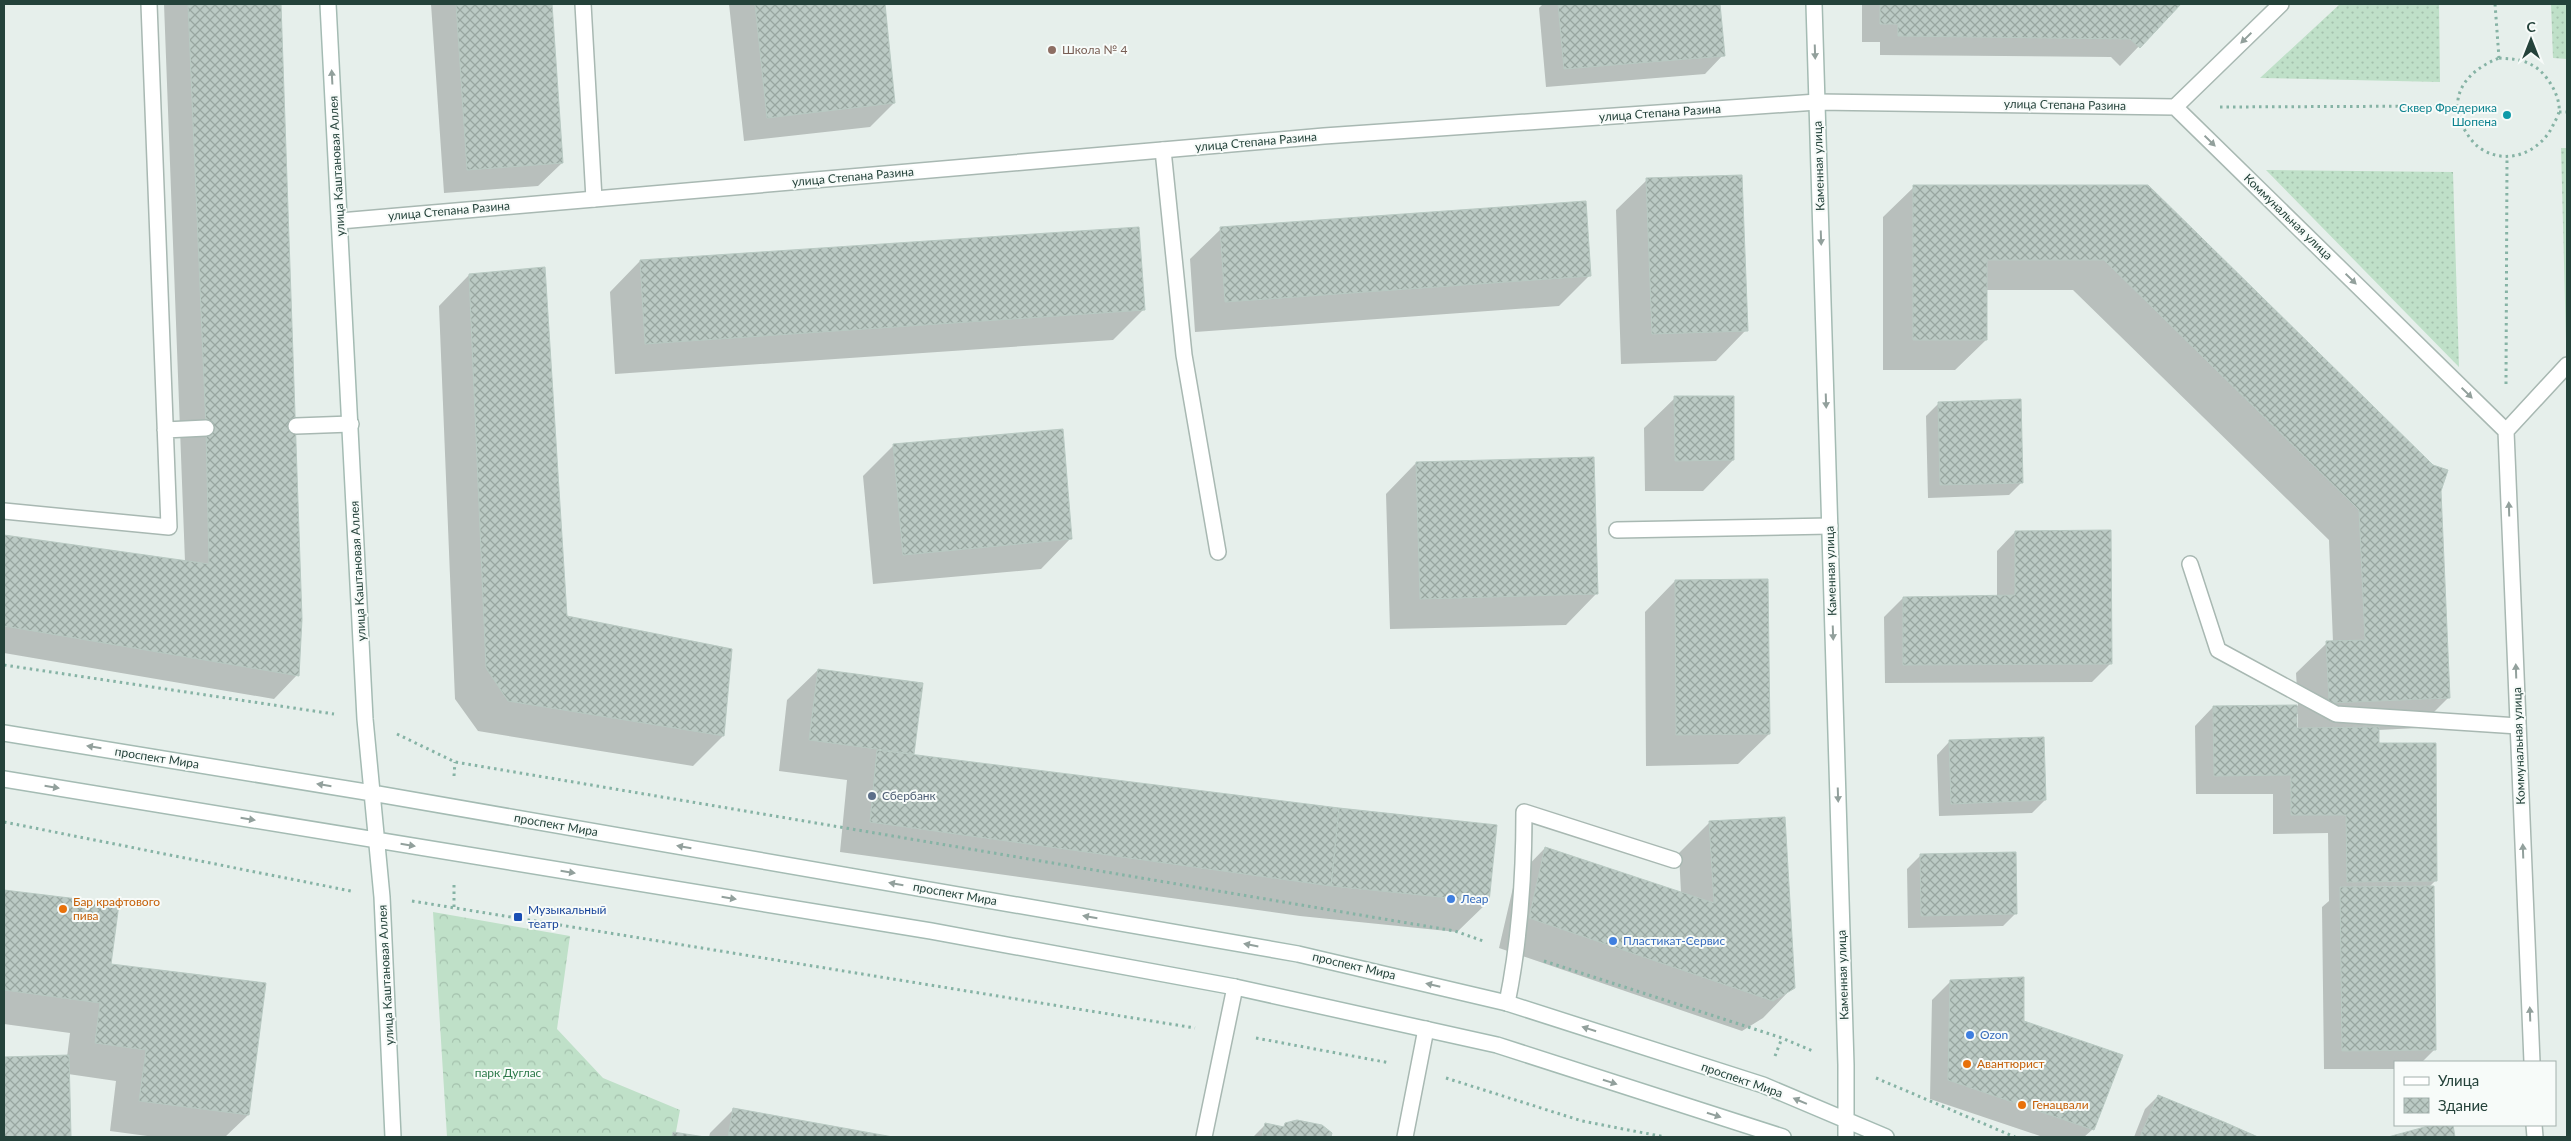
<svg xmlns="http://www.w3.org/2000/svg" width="2571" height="1141" viewBox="0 0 2571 1141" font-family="Lato,sans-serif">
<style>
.grass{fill:url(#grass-dots)}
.forest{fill:url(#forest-crowns)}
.shadow{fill:#0003;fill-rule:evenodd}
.building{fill:url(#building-cross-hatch);stroke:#b8c9c2}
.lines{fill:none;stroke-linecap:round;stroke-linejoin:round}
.lane-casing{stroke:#a8b8b2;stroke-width:18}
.street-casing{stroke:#a8b8b2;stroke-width:18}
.secondary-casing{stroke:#a4bbb3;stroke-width:18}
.path{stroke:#86b3a5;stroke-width:3;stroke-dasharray:2.5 4;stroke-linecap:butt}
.lane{stroke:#fff;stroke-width:15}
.street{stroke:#fff;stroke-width:15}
.secondary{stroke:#fff;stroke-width:15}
.oneway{fill:#92a09c}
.education-dot{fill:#8d6e63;stroke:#f7fbf9;stroke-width:2}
.culture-dot{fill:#0f9aa8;stroke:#f7fbf9;stroke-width:2}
.service-dot{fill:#5c6f8a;stroke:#f7fbf9;stroke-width:2}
.shop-dot{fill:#3f7fe0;stroke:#f7fbf9;stroke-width:2}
.food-dot{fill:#e8710a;stroke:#f7fbf9;stroke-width:2}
.transit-dot{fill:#1a4fb4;stroke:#f7fbf9;stroke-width:2}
.labels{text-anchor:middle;stroke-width:4;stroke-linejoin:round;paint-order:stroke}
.education-label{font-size:12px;fill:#785e54;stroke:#f7fbf9;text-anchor:start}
.street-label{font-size:12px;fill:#24423a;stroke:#f7fbf9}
.culture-label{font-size:12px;fill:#0d838f;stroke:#f7fbf9;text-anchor:end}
.service-label{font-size:12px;fill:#4e5e75;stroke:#f7fbf9;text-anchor:start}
.shop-label{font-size:12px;fill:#366cbe;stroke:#f7fbf9;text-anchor:start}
.food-label{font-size:12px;fill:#c56008;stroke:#f7fbf9;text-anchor:start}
.transit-label{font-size:12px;fill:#164399;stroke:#f7fbf9;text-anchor:start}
.park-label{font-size:12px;fill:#2d7a4b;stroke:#f7fbf9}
</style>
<defs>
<pattern id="grass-dots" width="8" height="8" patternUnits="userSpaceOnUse" patternTransform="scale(1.25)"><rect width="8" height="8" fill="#bfe0c8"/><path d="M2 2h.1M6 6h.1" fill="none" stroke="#a4c1ad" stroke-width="1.8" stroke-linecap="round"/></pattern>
<pattern id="forest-crowns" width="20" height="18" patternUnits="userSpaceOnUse" patternTransform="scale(1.25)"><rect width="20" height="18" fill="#bfe0c8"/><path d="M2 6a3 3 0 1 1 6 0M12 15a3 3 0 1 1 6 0" fill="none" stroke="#a4c1ad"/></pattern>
<pattern id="building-cross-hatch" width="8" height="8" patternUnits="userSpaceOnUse" patternTransform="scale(1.25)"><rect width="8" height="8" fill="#bbcac4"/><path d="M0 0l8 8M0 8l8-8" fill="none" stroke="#98a6a0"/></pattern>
</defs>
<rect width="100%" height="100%" fill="#e6efeb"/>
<path class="grass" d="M2340,4H2439L2440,82L2260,78Z
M2551,4H2567V59L2553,58Z
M2561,148H2567L2566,341Z
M2266,170L2453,172L2459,367Z"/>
<path class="forest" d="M433,912L570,936L557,1029L603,1078L680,1110L675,1137H447Z"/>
<path class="shadow" d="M164,4H279L295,426L297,675L274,699L4,653V536L185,562Z
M431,4H551L562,163L538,186L444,193Z
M729,4H883L894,103L870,127L744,141Z
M1543,4H1719L1723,55L1705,74L1546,87L1539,8Z
M1862,4H2179L2120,66L2111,57L1880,55V42H1862Z
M1647,180L1746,330L1716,361L1621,364L1616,210Z
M1914,187H2148L2439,491L2449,697L2418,728L2378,730V745L2436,880L2429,887L2434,1050L2422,1062H2395V1069H2324L2322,907L2329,901L2328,833L2273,834V794H2196L2195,726L2213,707L2298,706L2296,673L2327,643L2333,642L2329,540L2073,290H1986V340L1955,370H1883V217ZM2296,714H2298V729H2296Z
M1221,229L1590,275L1559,306L1195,332L1190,259Z
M640,261L1143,310L1113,340L615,374L610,292Z
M469,275L566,617L723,736L693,766L478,731L455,699L439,306Z
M1675,398L1733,460L1703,491H1645L1644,428Z
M1939,403L2022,482L2009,495L1928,498L1926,416Z
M894,445L1071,538L1041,569L873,584L863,476Z
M1416,463L1596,594L1566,625L1390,629L1386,494Z
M2015,532L2111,663L2092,682L1885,683L1884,617L1903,598L1997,597V551Z
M1675,581L1769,734L1738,764L1646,766L1645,612Z
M818,670L922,684L913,756L1488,902L1457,932L1300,916L840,852L847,780L779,771L787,700Z
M1949,742L2045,800L2032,813L1939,816L1937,755Z
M1710,822L1793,987L1763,1018L1742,1031L1499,948L1515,879L1545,848L1681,893L1679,853Z
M1920,856L2016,913L2003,926L1908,928L1907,869Z
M4,891L117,905L110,965L248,1115L225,1137H155L110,1131L116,1081L68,1074L70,1137H4V1058L67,1057L70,1033L4,1024Z
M1951,981L2022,1022L2093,1129L2084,1137H2043L1930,1099L1932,1000Z
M2158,1096L2255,1137H2134L2145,1109Z
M733,1110L886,1137H709L710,1133Z
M1297,1122L1321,1126L1331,1134L1330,1137H1253L1266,1124L1282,1128L1285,1124Z
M2436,1125H2452L2454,1137H2392Z"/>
<path class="building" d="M188,4H281L302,619L299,676L4,626V535L209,564L206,428Z
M456,4H552L563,163L467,170Z
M755,4H885L895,103L767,118Z
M1558,4H1720L1725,56L1564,69Z
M1880,4H2181L2140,48L2130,39L1898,36V24H1880Z
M1742,175L1748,331L1652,334L1646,178Z
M1913,185H2148L2433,465L2448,470L2441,491L2450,698L2329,703L2326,641L2365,640L2359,510L2104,260H1987V340H1913Z
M1586,201L1591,276L1225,302L1220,227Z
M1139,227L1145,310L645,344L640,260Z
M545,267L567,616L732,649L724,736L508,701L486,668L469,274Z
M1674,396H1734V460L1675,461Z
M2021,399L2023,483L1940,485L1938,402Z
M1063,429L1072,539L903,555L893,444Z
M1594,457L1598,594L1420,599L1416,462Z
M2111,530L2112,664L1903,665V597L2015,595V531Z
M1768,579L1770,734L1676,735L1675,580Z
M818,669L923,683L914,754L809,740Z
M2297,705V728L2379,727V743H2436L2437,881L2347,882L2346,815H2291V775L2214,776L2213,706Z
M2044,737L2046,800L1951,804L1949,740Z
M877,750L1339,808L1331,886L870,822Z
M1339,808L1497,825L1489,902L1331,886Z
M1785,817L1795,988L1773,1001L1529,918L1545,847L1714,903L1709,821Z
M2016,852L2017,914L1921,916L1920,854Z
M2434,886L2436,1050L2342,1051L2340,887Z
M4,890L119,904L111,964L266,983L249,1115L139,1101L146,1050L95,1043L100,1003L4,990Z
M2024,977V1021L2123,1055L2094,1130L1948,1080L1950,980Z
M69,1055L71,1137H4V1057Z
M2158,1095L2224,1122L2217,1137H2140Z
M733,1108L893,1137H728Z
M1297,1120L1322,1125L1332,1133L1331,1137H1334H1262L1265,1123L1284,1127L1285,1123Z
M2224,1122L2258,1137H2217Z
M2432,1125H2453L2455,1137H2388Z
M673,1132L705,1137H672Z"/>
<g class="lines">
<defs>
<path id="lane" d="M583,4L594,199
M1163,150L1184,355L1218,552
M296,426L351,424
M165,430L206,428
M4,511L169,527L149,4
M1617,530L1830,526
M2190,564L2218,650L2336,714L2518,726
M1507,1003C1520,940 1524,876 1524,812L1674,860
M1204,1137L1235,987
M1405,1137L1426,1029"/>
<path id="street" d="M2175,107L2506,431L2567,365
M2175,107L2281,4
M340,221L1324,136L1817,102L2175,107
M2506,431L2532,1062
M2534,1125L2535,1137"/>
<path id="secondary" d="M328,4L365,719L382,897L393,1137
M1814,4L1846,1065V1137
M4,733L372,793L1298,954L1507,1003L1763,1085L1886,1137
M4,779L931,931L1235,987L1497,1045L1783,1137"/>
</defs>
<use href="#lane" class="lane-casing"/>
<use href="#street" class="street-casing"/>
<use href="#secondary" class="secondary-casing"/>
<path class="path" d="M2495,4L2499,58
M2499,58C2511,59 2522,59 2532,65C2546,72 2561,96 2559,112C2558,115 2556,120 2554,123C2543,150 2510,166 2483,150C2474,145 2468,136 2463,127C2447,93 2469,70 2499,58Z
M2220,107L2457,106
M2559,112H2567
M2506,384L2507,157
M4,665L334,714
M397,734L455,762L1455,931L1486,942
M454,776L455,762
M4,822L351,891
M412,901L1195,1028
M454,907V882
M1544,961L1782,1038L1815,1052
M1256,1038L1390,1063
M1775,1056L1782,1038
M1446,1078L1582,1121L1665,1137
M1876,1078L2015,1137"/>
<use href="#lane" class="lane"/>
<use href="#street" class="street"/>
<use href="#secondary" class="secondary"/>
</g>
<defs><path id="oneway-solid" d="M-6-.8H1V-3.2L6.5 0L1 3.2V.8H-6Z" transform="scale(1.25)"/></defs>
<g class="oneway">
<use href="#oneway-solid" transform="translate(2246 38) rotate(136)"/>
<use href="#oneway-solid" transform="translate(1815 52) rotate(88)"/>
<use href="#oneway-solid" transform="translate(332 77) rotate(-93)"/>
<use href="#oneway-solid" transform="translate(2210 141) rotate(44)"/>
<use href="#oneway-solid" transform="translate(1821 238) rotate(88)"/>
<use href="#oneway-solid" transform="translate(2351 279) rotate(44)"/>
<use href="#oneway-solid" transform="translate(2467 393) rotate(44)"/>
<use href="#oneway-solid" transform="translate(1826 401) rotate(88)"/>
<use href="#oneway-solid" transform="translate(2509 509) rotate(-92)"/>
<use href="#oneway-solid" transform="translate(1833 633) rotate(88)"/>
<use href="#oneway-solid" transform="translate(2516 671) rotate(-92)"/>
<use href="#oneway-solid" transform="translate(94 747) rotate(-171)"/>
<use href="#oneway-solid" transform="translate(324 785) rotate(-171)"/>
<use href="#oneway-solid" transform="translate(52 787) rotate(9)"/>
<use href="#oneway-solid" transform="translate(1838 795) rotate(88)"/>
<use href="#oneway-solid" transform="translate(248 819) rotate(9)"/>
<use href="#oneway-solid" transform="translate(408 845) rotate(9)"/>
<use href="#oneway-solid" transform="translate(684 847) rotate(-170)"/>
<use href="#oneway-solid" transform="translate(2523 851) rotate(-92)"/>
<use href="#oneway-solid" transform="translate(568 872) rotate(9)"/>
<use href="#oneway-solid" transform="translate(896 884) rotate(-170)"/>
<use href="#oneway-solid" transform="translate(729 898) rotate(9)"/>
<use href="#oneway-solid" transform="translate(1090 917) rotate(-170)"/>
<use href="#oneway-solid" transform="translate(1251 945) rotate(-169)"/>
<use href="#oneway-solid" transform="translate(1433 985) rotate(-167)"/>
<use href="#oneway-solid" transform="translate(2530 1014) rotate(-92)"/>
<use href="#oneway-solid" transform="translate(1589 1029) rotate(-162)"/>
<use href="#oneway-solid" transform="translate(1610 1082) rotate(18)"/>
<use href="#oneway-solid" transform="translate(1800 1101) rotate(-157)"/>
<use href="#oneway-solid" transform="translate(1714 1115) rotate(18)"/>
</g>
<circle class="education-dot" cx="1052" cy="50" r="5"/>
<circle class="culture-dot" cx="2507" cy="115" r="5"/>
<circle class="service-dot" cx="872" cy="796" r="5"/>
<g class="shop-dot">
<circle cx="1451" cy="899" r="5"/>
<circle cx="1613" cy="941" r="5"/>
<circle cx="1970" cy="1035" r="5"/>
</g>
<g class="food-dot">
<circle cx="63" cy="909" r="5"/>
<circle cx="1967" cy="1064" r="5"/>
<circle cx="2022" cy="1105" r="5"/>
</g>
<rect class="transit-dot" x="513" y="912" width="10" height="10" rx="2.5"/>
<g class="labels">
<g class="education-label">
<text x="1062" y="54">Школа № 4</text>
</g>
<g class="street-label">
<text transform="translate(2065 105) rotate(1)" y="4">улица Степана Разина</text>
<text transform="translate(1660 113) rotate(-4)" y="4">улица Степана Разина</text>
<text transform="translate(1256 142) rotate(-5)" y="4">улица Степана Разина</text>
<text transform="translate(337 166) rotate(-93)" y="4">улица Каштановая Аллея</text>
<text transform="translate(1819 166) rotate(-92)" y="4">Каменная улица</text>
<text transform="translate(853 177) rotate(-5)" y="4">улица Степана Разина</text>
<text transform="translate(449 211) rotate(-5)" y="4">улица Степана Разина</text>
<text transform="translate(2288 217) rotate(44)" y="4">Коммунальная улица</text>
<text transform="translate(358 571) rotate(-93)" y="4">улица Каштановая Аллея</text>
<text transform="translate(1831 571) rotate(-92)" y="4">Каменная улица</text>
<text transform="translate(2519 746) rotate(-92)" y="4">Коммунальная улица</text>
<text transform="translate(157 758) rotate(9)" y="4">проспект Мира</text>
<text transform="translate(556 825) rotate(10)" y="4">проспект Мира</text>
<text transform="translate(955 894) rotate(10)" y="4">проспект Мира</text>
<text transform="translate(1354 966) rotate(13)" y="4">проспект Мира</text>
<text transform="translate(386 975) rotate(-93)" y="4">улица Каштановая Аллея</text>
<text transform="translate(1843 975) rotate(-92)" y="4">Каменная улица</text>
<text transform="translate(1742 1080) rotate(19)" y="4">проспект Мира</text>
</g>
<g class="culture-label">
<text x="2497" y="112">Сквер Фредерика<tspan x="2497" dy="14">Шопена</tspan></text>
</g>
<g class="service-label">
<text x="882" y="800">Сбербанк</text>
</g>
<g class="shop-label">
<text x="1461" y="903">Леар</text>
<text x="1623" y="945">Пластикат-Сервис</text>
<text x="1980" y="1039">Ozon</text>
</g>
<g class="food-label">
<text x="73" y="906">Бар крафтового<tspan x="73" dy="14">пива</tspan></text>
<text x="1977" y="1068">Авантюрист</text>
<text x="2032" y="1109">Генацвали</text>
</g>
<g class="transit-label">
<text x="528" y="914">Музыкальный<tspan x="528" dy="14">театр</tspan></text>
</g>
<g class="park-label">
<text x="508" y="1077">парк Дуглас</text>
</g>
</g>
<rect width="2571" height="1141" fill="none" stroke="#24423a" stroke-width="10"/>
<rect x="2394" y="1061" width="162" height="65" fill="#f7fbf9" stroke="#a3b1ad"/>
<rect x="2404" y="1077" width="25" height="8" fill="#ffffff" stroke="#a3b1ad"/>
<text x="2438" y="1086" font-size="15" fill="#24423a">Улица</text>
<rect x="2404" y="1098" width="25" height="15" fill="url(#building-cross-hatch)" stroke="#a3b1ad"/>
<text x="2438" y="1111" font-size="15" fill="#24423a">Здание</text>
<g transform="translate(2531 40)" stroke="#f7fbf9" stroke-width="4" paint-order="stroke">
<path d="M0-4L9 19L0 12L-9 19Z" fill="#24423a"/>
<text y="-8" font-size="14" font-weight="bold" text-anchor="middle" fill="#24423a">С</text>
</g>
</svg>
